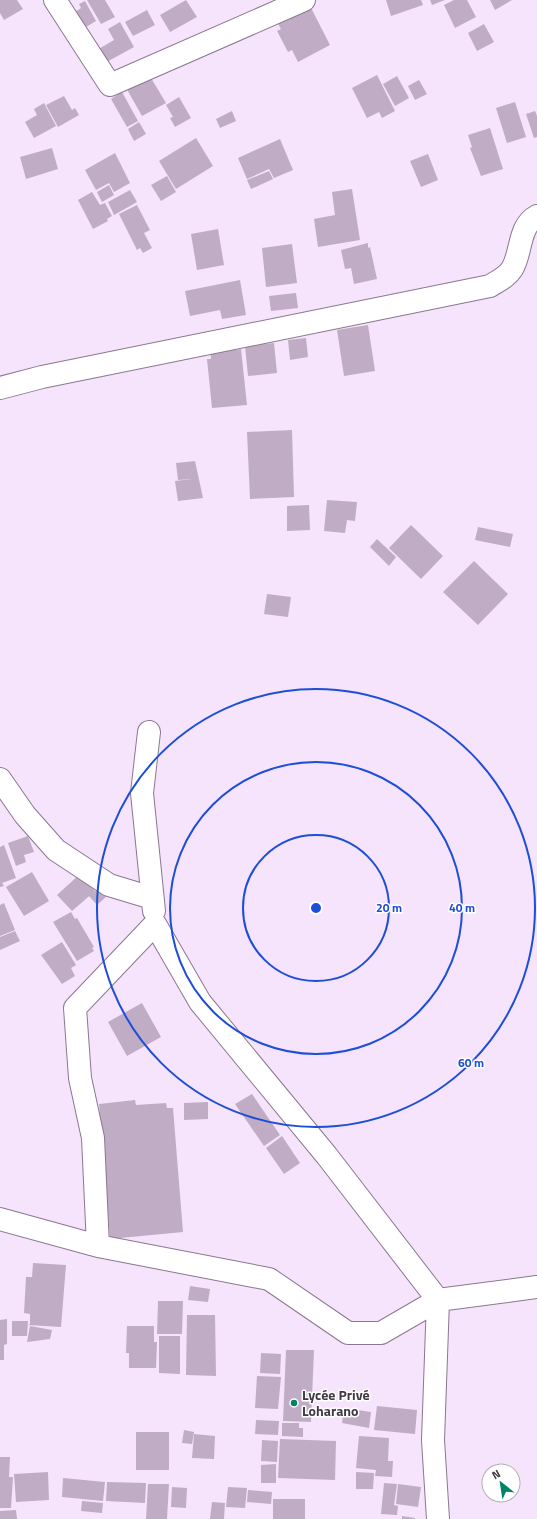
<svg xmlns="http://www.w3.org/2000/svg" width="537" height="1519" viewBox="0 0 537 1519" font-family="'Titillium Web',sans-serif">
<style>
.building{fill:#c0adc5}
.lines{fill:none;stroke-linecap:round;stroke-linejoin:round}
.minor-casing{stroke:#8a788f;stroke-width:24}
.minor{stroke:#fff;stroke-width:22}
.ring{fill:none;stroke:#1d4ed8;stroke-width:2}
.poi-dot{fill:#008265;stroke:#fff;stroke-width:1.5}
.labels{text-anchor:middle;stroke-width:3;stroke-linejoin:round;paint-order:stroke}
.poi-label{font-size:14px;font-weight:bold;fill:#413943;stroke:#fff;text-anchor:start}
.centre{fill:#1d4ed8;stroke:#fff;stroke-width:2}
.ring-label{font-size:12px;text-anchor:middle;font-weight:bold;fill:#1d4ed8;stroke:#fff;stroke-width:3;stroke-linejoin:round;paint-order:stroke}
</style>
<rect width="100%" height="100%" fill="#f6e3fc"/>
<path class="building" d="M0,0H17L23,9L4,20L0,13Z
M87,0H105L115,17L101,24Z
M186,0L197,17L170,32L160,15Z
M307,0L330,45L298,62L292,50L288,52L277,31L281,29L273,15Z
M386,0H421L423,5L391,16Z
M430,0H445L432,5Z
M454,0H467L476,17L455,28L444,5Z
M490,0H512L495,10Z
M85,1L96,21L81,30L72,14L81,8L79,4Z
M147,10L155,25L133,36L125,22Z
M120,22L134,47L105,63L97,50L114,40L108,29Z
M484,24L494,42L477,51L468,33Z
M148,73L166,103L142,116L125,86Z
M377,75L395,111L382,118L379,112L367,118L352,88Z
M397,76L409,98L395,106L383,84Z
M419,80L427,94L415,100L408,86Z
M122,92L138,121L127,127L111,99Z
M64,96L72,110L75,108L79,115L58,127L46,105Z
M179,97L191,118L175,127L170,118L173,117L166,105Z
M515,102L526,137L507,143L496,108Z
M44,103L56,126L34,138L25,122L37,115L34,109Z
M232,111L236,121L220,128L216,119Z
M535,111L537,116V137L534,138L526,114Z
M139,122L146,134L134,141L128,129Z
M490,128L503,169L481,176L470,148L472,147L468,135Z
M196,138L213,166L176,189L159,161Z
M280,139L293,170L274,178L269,169L247,179L238,158Z
M52,148L58,169L26,179L20,157Z
M115,153L130,183L114,192L109,183L96,190L85,170Z
M428,154L438,180L421,187L410,161Z
M269,171L273,179L251,189L247,180Z
M167,176L176,192L161,201L151,185Z
M109,185L114,195L102,202L97,192Z
M352,189L360,240L318,247L314,219L335,215L332,192Z
M130,190L137,202L114,215L108,202Z
M92,192L100,205L105,203L112,216L107,219L108,221L93,229L78,200Z
M137,205L150,230L144,233L152,248L143,253L140,248L137,250L119,214Z
M218,229L224,265L197,270L191,234Z
M368,243V248L370,247L377,279L354,284L351,268L345,269L341,250Z
M292,244L297,283L266,287L262,248Z
M240,280L246,315L222,319L220,310L190,316L185,291Z
M296,293L298,308L271,311L269,296Z
M368,325L375,371L344,376L337,330Z
M306,338L308,357L290,360L288,340Z
M235,343L236,350L241,349L247,405L212,408L207,359H211L210,345Z
M274,343L277,373L248,376L245,346Z
M292,430L294,497L250,499L247,432Z
M195,461L203,498L178,501L175,481L192,479L178,480L176,463Z
M327,500L357,502L355,521L347,520L345,533L324,531Z
M309,505L310,530L287,531V506Z
M411,525L443,556L421,579L389,548Z
M478,527L513,534L510,547L475,540Z
M377,539L396,557L389,566L370,547Z
M474,561L508,594L478,625L443,592Z
M267,594L291,597L288,617L264,614Z
M28,836L34,852L24,855L26,862L16,866L8,843Z
M4,845L16,878L2,883L4,886L0,887V847Z
M32,872L49,901L24,916L6,887Z
M80,874L95,891L72,911L57,895Z
M98,889L106,897L97,905L89,896Z
M4,903L15,930L0,936V905Z
M71,912L75,919L77,918L94,947L92,948L94,951L77,961L53,922Z
M15,931L20,941L0,950V937Z
M62,942L76,965L71,968L75,976L62,984L41,955Z
M142,1003L161,1037L127,1056L108,1022Z
M252,1094L280,1135L264,1146L235,1104Z
M135,1100L136,1105L166,1103L167,1108H173L183,1232L110,1239L99,1104Z
M208,1102V1119L184,1120V1103Z
M282,1136L300,1163L284,1174L266,1148Z
M33,1263L66,1265L61,1327L28,1325L30,1324V1314L24,1313L26,1277H32Z
M190,1286L210,1289L208,1302L188,1300Z
M158,1301H183L182,1334H157Z
M187,1315H215L216,1376L186,1375Z
M7,1319V1344L4,1345V1360H0V1320Z
M12,1321H28L27,1336H12Z
M30,1326L52,1330L50,1339L27,1342Z
M127,1326H154V1342H157L156,1368H129V1353H126Z
M159,1336H180V1374L159,1373Z
M286,1350H314L311,1422L283,1421Z
M261,1353L281,1354L280,1374L260,1373Z
M257,1376L281,1377L278,1409L255,1408Z
M377,1406L417,1410L415,1434L374,1430Z
M344,1408L371,1412L369,1428L342,1423Z
M256,1420L279,1421L278,1435L255,1434Z
M282,1423H299V1428H303V1437L282,1436Z
M184,1430L194,1432L192,1444L182,1443Z
M136,1432H169V1470H136Z
M194,1434L215,1436L214,1459L192,1458Z
M359,1436L389,1438L388,1461H393L392,1477L375,1476L376,1470L356,1468Z
M280,1439L336,1441L335,1480L278,1478Z
M262,1440L278,1441L277,1462L261,1461Z
M0,1457H10L9,1477H13L11,1508H0Z
M276,1464V1483H261V1465Z
M48,1472L49,1500L16,1502L14,1474Z
M356,1472L374,1473L373,1489H356Z
M63,1478L105,1482L103,1501L62,1497Z
M107,1482L146,1483L145,1503L106,1501Z
M384,1483L397,1484L394,1505L398,1506L397,1515L381,1514Z
M148,1484H169L167,1519H146Z
M398,1484L421,1487L418,1507L396,1504Z
M172,1487L187,1488L186,1508L171,1507Z
M228,1487L247,1488L245,1508L226,1507Z
M248,1490L272,1492L271,1504L247,1502Z
M273,1499H305V1519H273Z
M82,1501L103,1503L102,1513L81,1511Z
M212,1502L225,1503L224,1519H210Z
M16,1510L17,1519H0V1511Z
M402,1516L415,1518V1519H402Z"/>
<g class="lines">
<defs>
<path id="minor" d="M55,0L110,85L304,0
M0,388L42,377L490,286C498,281 507,277 512,269C522,253 518,226 537,216
M149,732L142,793L154,911
M0,779L25,815L56,850L109,885L152,898
M0,1219L98,1246L269,1279L348,1333H381L438,1300L537,1287
M98,1246L93,1138L80,1078L75,1008L155,924L200,1002L327,1156L438,1300L433,1440L438,1519"/>
</defs>
<use href="#minor" class="minor-casing"/>
<use href="#minor" class="minor"/>
</g>
<g class="ring">
<circle cx="316" cy="908" r="73"/>
<circle cx="316" cy="908" r="146"/>
<circle cx="316" cy="908" r="219"/>
</g>
<circle class="poi-dot" cx="294" cy="1403" r="4"/>
<g class="labels">
<g class="poi-label">
<text x="302" y="1400">Lycée Privé<tspan x="302" dy="16">Loharano</tspan></text>
</g>
</g>
<circle cx="316" cy="908" r="6" class="centre"/>
<g class="ring-label">
<text x="389" y="912">20 m</text>
<text x="462" y="912">40 m</text>
<text x="471" y="1067">60 m</text>
</g>
<g transform="translate(501 1483) rotate(330)"><circle r="19" fill="#ffffff" stroke="#b3b0b4"/>
<path d="M0-3L7 15L0 10L-7 15Z" fill="#008265"/>
<text y="-6" font-size="11" font-weight="bold" text-anchor="middle" fill="#413943">N</text>
</g>
</svg>
